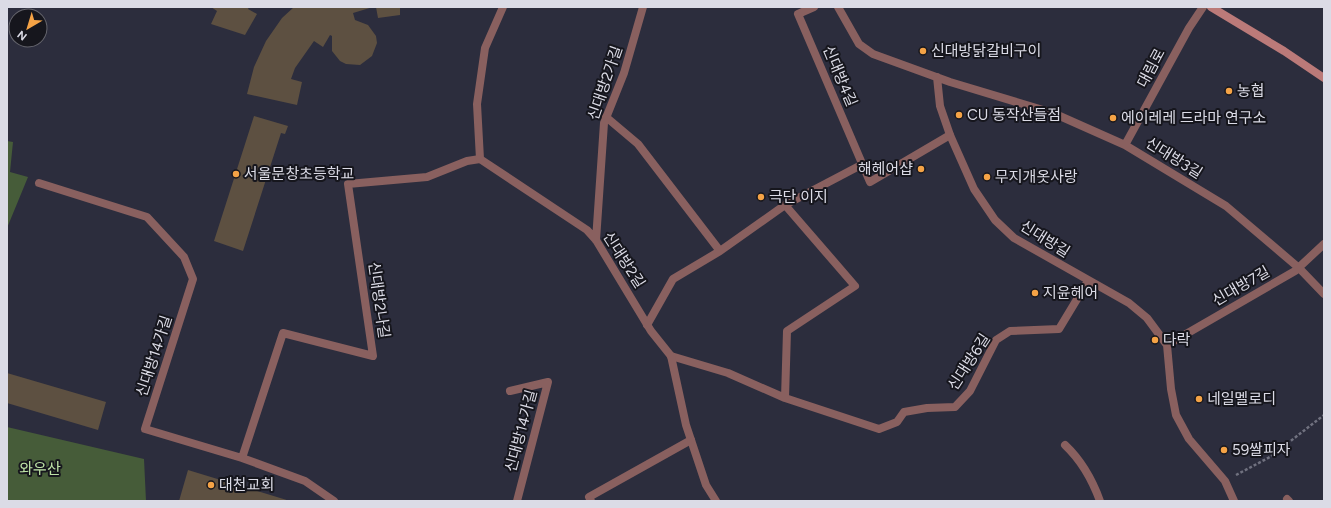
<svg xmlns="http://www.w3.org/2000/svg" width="1331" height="508" viewBox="0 0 1331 508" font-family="Figtree,'Noto Sans KR',sans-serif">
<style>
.forest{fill:#465c39}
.building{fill:#5d5041}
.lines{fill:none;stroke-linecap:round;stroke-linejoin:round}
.path{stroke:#70717f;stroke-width:2.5;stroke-dasharray:3 2;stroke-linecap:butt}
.lane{stroke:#89605f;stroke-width:8}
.street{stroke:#89605f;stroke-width:8}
.secondary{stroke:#bb7a79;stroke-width:8}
.poi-dot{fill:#f5a346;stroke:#16161d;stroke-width:1.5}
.labels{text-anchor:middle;stroke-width:4;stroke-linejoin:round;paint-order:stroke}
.poi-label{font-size:15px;fill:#dbdbe6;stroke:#16161d;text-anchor:start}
.street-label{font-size:15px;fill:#dbdbe6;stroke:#16161d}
.park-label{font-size:15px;fill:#bde2a6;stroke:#16161d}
</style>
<rect width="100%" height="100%" fill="#2c2d3d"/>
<path class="forest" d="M7,141L13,142L10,172L28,177L7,228Z
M7,427L144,459L146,501H7Z"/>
<path class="building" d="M211,7H249L248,9L257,14L245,35L211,24L217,11Z
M294,7H373L353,13L355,20L368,25L376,36L377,43L372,56L360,65L346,64L340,61L332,51V36L330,35L323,47L314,41L295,68L291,79L302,82L297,105L247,94L254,67L266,41L282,18Z
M376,7H400V15L378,18Z
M254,116L288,126L285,134L281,133L243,251L214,241Z
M7,373L106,402L98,430L7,403Z
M188,470L290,501H179Z"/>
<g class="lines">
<path class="path" d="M1236,475L1270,457L1324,415"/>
<path class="lane" d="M814,7L798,14L870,182L950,135
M606,117L638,144L720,251
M39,183L147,217L184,257L193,279L145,429L242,458L305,481L334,501
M647,325L673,279L720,251L785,205L863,164
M671,356L728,373L785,398L879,429L897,422L904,412L927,408L955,407L970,391L996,340L1010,331L1059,329L1088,281
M510,391L548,382L517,501
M785,398L787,331L855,286L785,205
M1065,445C1082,461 1092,479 1100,501
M242,458L283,333L373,356L348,184L427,177L467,161L480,159
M591,501L589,497L691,440"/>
<path class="street" d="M503,7L485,48L477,104L480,159L587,230L596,240L651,331L671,356L686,425L706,485L716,501
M838,7L859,44L873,54L950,82L1053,113L1125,145L1226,206L1299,268L1324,294
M937,77L940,106L950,135L974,189L995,220L1014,238L1129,303L1147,318L1167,345L1171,389L1176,415L1189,439L1225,481L1234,501
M1125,145L1189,28L1203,7
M596,240L604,123L624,73L643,7
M1167,345L1295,271L1324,244
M1287,499L1289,501"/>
<path class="secondary" d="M1211,7L1284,51L1324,78"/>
</g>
<g class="poi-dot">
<circle cx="923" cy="51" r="4"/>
<circle cx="1229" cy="91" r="4"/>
<circle cx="959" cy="115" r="4"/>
<circle cx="1113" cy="118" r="4"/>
<circle cx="921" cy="169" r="4"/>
<circle cx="236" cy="174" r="4"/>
<circle cx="987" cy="177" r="4"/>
<circle cx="761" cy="197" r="4"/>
<circle cx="1035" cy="293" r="4"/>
<circle cx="1155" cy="340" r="4"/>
<circle cx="1199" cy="399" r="4"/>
<circle cx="1224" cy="450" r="4"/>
<circle cx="211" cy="485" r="4"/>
</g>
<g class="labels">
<g class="poi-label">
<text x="931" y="56">신대방닭갈비구이</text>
<text x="1237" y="96">농협</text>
<text x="967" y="120">CU 동작산들점</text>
<text x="1121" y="123">에이레레 드라마 연구소</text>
<text x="913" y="174" text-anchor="end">해헤어샵</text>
<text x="244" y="179">서울문창초등학교</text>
<text x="995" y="182">무지개옷사랑</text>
<text x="769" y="202">극단 이지</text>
<text x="1043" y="298">지윤헤어</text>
<text x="1163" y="345">다락</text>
<text x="1207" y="404">네일멜로디</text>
<text x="1232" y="455">59쌀피자</text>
<text x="219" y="490">대천교회</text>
</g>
<g class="street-label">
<text transform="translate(1151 68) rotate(-62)" y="5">대림로</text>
<text transform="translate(840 76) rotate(67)" y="5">신대방4길</text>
<text transform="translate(605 83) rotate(-71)" y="5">신대방2가길</text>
<text transform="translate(1174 158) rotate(32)" y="5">신대방3길</text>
<text transform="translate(1045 239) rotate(32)" y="5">신대방길</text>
<text transform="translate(624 260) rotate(57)" y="5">신대방2길</text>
<text transform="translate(1241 286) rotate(-30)" y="5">신대방7길</text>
<text transform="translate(379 300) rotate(82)" y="5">신대방2나길</text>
<text transform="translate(154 356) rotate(-72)" y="5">신대방14가길</text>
<text transform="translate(969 362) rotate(-57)" y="5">신대방6길</text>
<text transform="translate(521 431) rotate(-75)" y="5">신대방14가길</text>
</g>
<g class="park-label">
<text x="40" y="474">와우산</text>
</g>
</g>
<rect width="1331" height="508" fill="none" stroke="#dbdbe6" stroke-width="16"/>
<g transform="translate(28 28) rotate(218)"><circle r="19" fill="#16161d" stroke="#65656d"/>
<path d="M0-3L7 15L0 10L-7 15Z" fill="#f5a346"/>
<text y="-6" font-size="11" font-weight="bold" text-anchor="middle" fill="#dbdbe6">N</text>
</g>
</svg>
